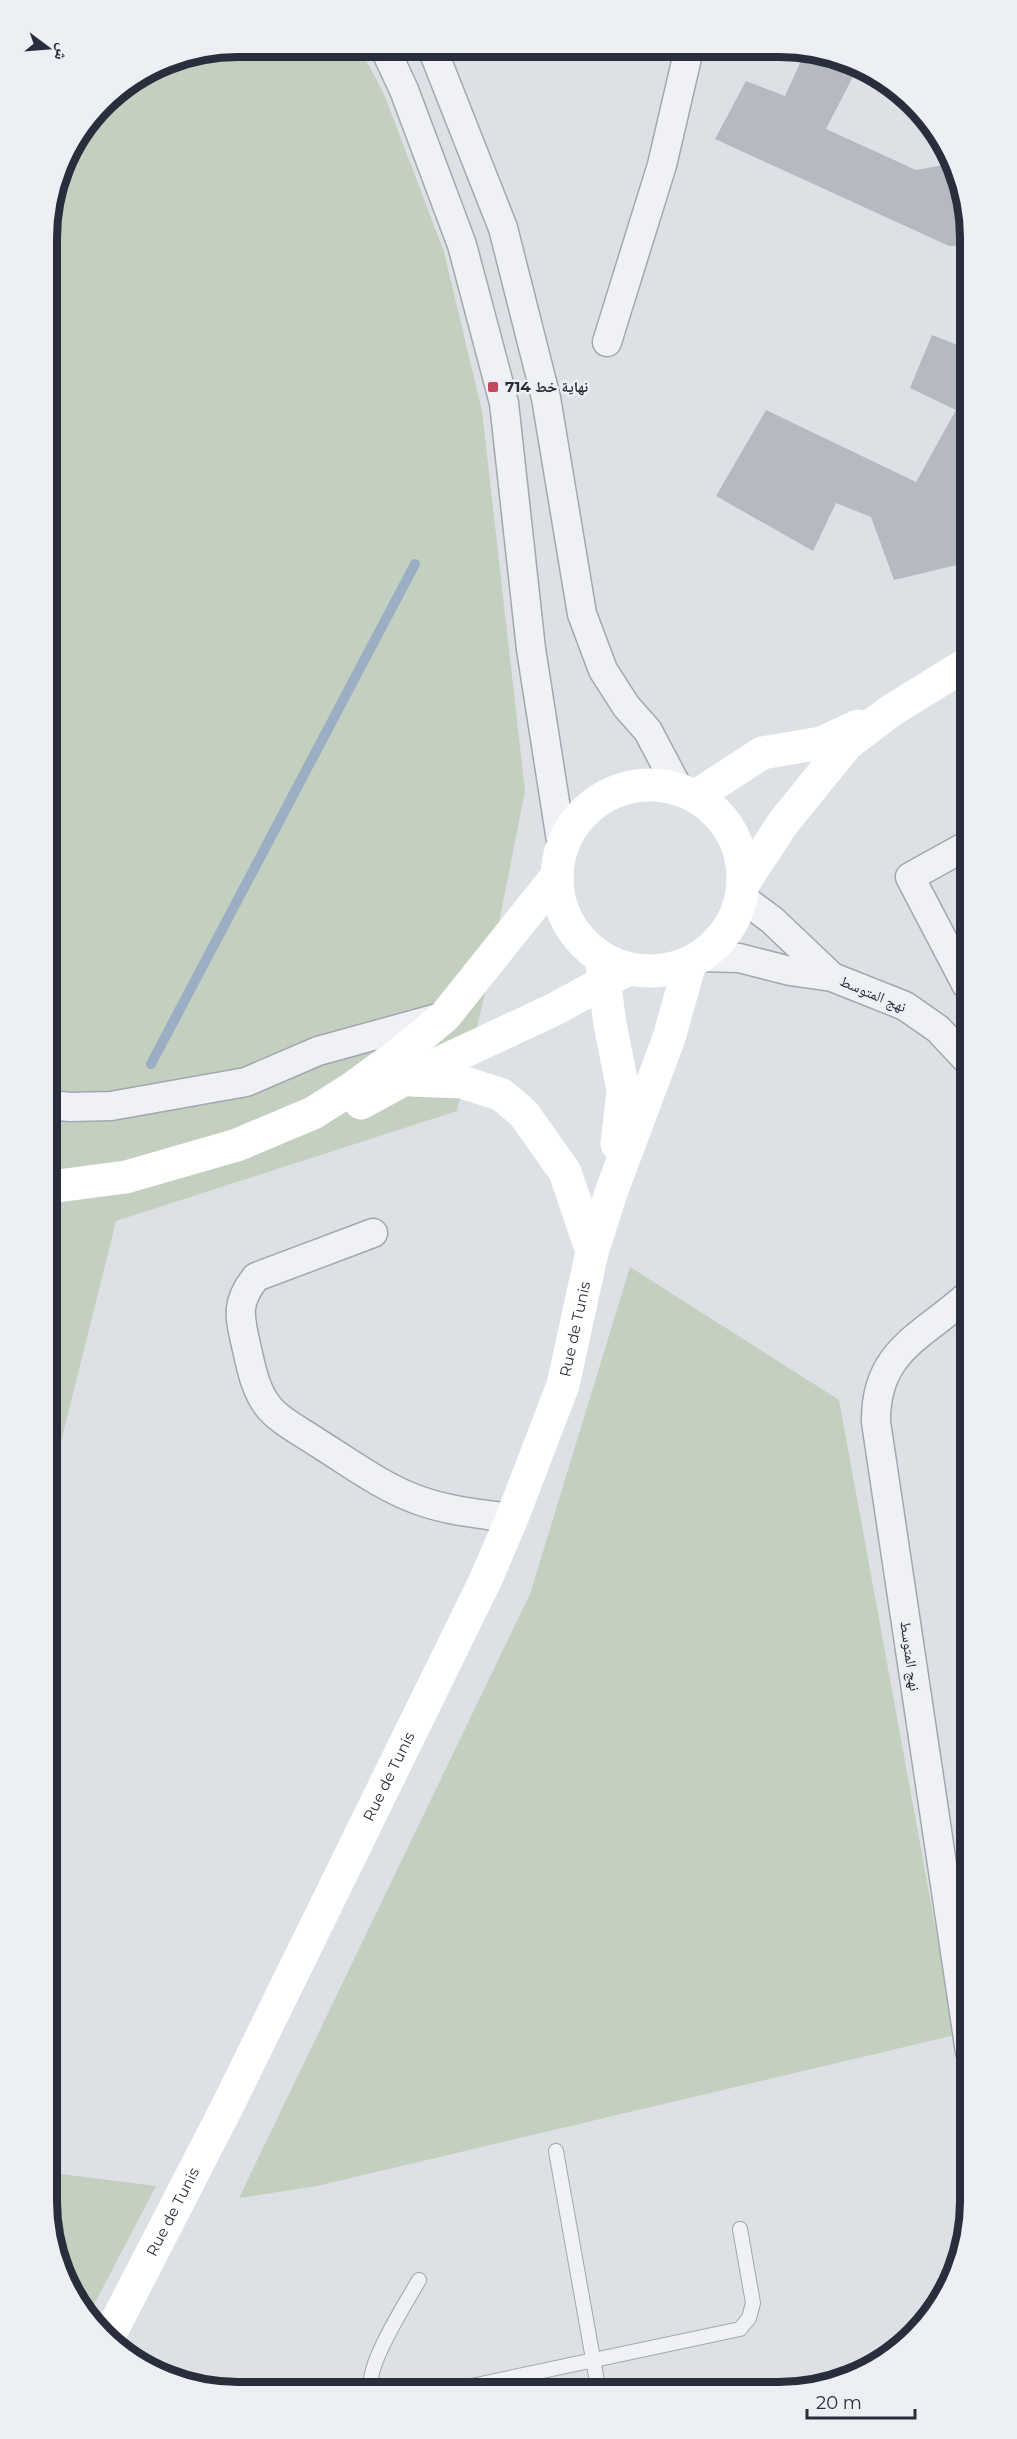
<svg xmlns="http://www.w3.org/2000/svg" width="1017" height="2439" viewBox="0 0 1017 2439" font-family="Montserrat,'Noto Naskh Arabic',sans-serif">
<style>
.green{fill:#c3cfbf}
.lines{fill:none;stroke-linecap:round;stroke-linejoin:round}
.stream{stroke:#9baec3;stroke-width:10}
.building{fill:#b5b9c2}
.lane-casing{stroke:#a3a7af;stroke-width:16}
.street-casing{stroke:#a3a7af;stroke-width:31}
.lane{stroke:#eff1f4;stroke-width:14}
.street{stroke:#eff1f4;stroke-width:28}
.secondary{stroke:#fff;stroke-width:33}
.poi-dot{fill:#c14b5c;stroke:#eceff3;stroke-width:2}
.labels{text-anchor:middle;stroke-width:5;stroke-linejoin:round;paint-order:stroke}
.poi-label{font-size:15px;font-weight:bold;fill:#282e3b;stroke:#eceff3;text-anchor:start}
.street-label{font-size:15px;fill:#282e3b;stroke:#eceff3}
.rim{fill:none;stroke:#282e3b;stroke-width:8}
</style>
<rect width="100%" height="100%" fill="#dde0e5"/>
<path class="green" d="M238,47H359L384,94L444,252L482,411L525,791L485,993L457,1111L116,1221L51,1482L47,225L66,153L111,94L165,61Z
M630,1267L839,1400L955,2035L317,2186L239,2198L530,1594Z
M53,2173L156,2186L88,2316L72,2297L53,2251Z"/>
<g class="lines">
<path class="stream" d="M151,1064L415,564"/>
</g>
<path class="building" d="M806,50H816L859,65L826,129L916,170L950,164L964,188V246H949L715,139L746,81L785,96Z
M932,335L965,348V563L894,580L871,517L836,503L813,551L716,496L766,410L916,482L956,410L910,388Z"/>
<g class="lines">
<defs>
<path id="lane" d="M556,2151L598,2387
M371,2388C366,2365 406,2303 419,2280
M462,2388L740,2329L749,2318L753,2303L740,2229"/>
<path id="street" d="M384,47L404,90L462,245L504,403L531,649L562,847
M432,48L503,228L546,398L582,614L603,670L626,706L648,731L678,788
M607,342L662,165L689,49
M966,846L910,877L966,984
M741,897L772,920L832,977
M700,957L739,958L790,971L832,977L905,1006L938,1029L967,1060
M50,1105L70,1107L111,1106L246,1082L318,1051L445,1016
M373,1233L256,1277C236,1302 239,1315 246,1345C251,1366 254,1387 267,1405C279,1421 302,1432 318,1443C350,1463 382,1487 418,1500C448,1511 480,1514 512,1518
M967,1296C922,1337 875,1351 876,1422L970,2052"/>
</defs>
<use href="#lane" class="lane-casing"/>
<use href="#street" class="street-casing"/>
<use href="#lane" class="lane"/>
<use href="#street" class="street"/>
<g class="secondary">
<circle cx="650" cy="878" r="93"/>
<path d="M696,796L762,753L821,743L858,726"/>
<path d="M743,884L783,823L847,744L892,710L965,665"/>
<path d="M602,964L610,1024L623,1090L617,1144"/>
<path d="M411,1080L462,1082L502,1095L524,1114L565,1172L592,1252"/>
<path d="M361,1103L403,1080L555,1009L628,969"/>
<path d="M50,1187L126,1177L237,1145L313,1113L351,1089L403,1051L445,1016L556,877"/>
<path id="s1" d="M107,2340L227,2107L486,1579L512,1518L563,1385L592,1252L612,1190L669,1038L690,963"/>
</g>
</g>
<rect class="poi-dot" x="487" y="381" width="12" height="12" rx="3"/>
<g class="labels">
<g class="poi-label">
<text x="505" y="392">نهاية خط 714</text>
</g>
<g class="street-label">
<text transform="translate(873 994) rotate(23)" y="5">نهج المتوسط</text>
<text dy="5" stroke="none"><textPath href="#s1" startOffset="1116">Rue de Tunis</textPath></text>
<text transform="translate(910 1656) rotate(82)" y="5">نهج المتوسط</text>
<text dy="5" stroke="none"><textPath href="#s1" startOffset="630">Rue de Tunis</textPath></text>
<text dy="5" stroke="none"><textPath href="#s1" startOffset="144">Rue de Tunis</textPath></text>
</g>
</g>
<path d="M0 0H1017V2439H0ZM238 57H779A181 181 0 0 1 960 238V2201A181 181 0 0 1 779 2382H238A181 181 0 0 1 57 2201V238A181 181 0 0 1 238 57Z" fill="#eceff3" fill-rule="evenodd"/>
<path class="rim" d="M238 57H779A181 181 0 0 1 960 238V2201A181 181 0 0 1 779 2382H238A181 181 0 0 1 57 2201V238A181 181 0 0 1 238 57Z"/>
<g transform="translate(48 48) rotate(106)" stroke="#eceff3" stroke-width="4.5" paint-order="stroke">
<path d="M0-4.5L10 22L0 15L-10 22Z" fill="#282e3b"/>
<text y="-9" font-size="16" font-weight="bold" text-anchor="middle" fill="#282e3b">ش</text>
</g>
<path d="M807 2409v9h108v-9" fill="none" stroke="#282e3b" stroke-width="3"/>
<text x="816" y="2409" font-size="18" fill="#282e3b" stroke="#eceff3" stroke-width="4.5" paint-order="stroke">20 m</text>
</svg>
